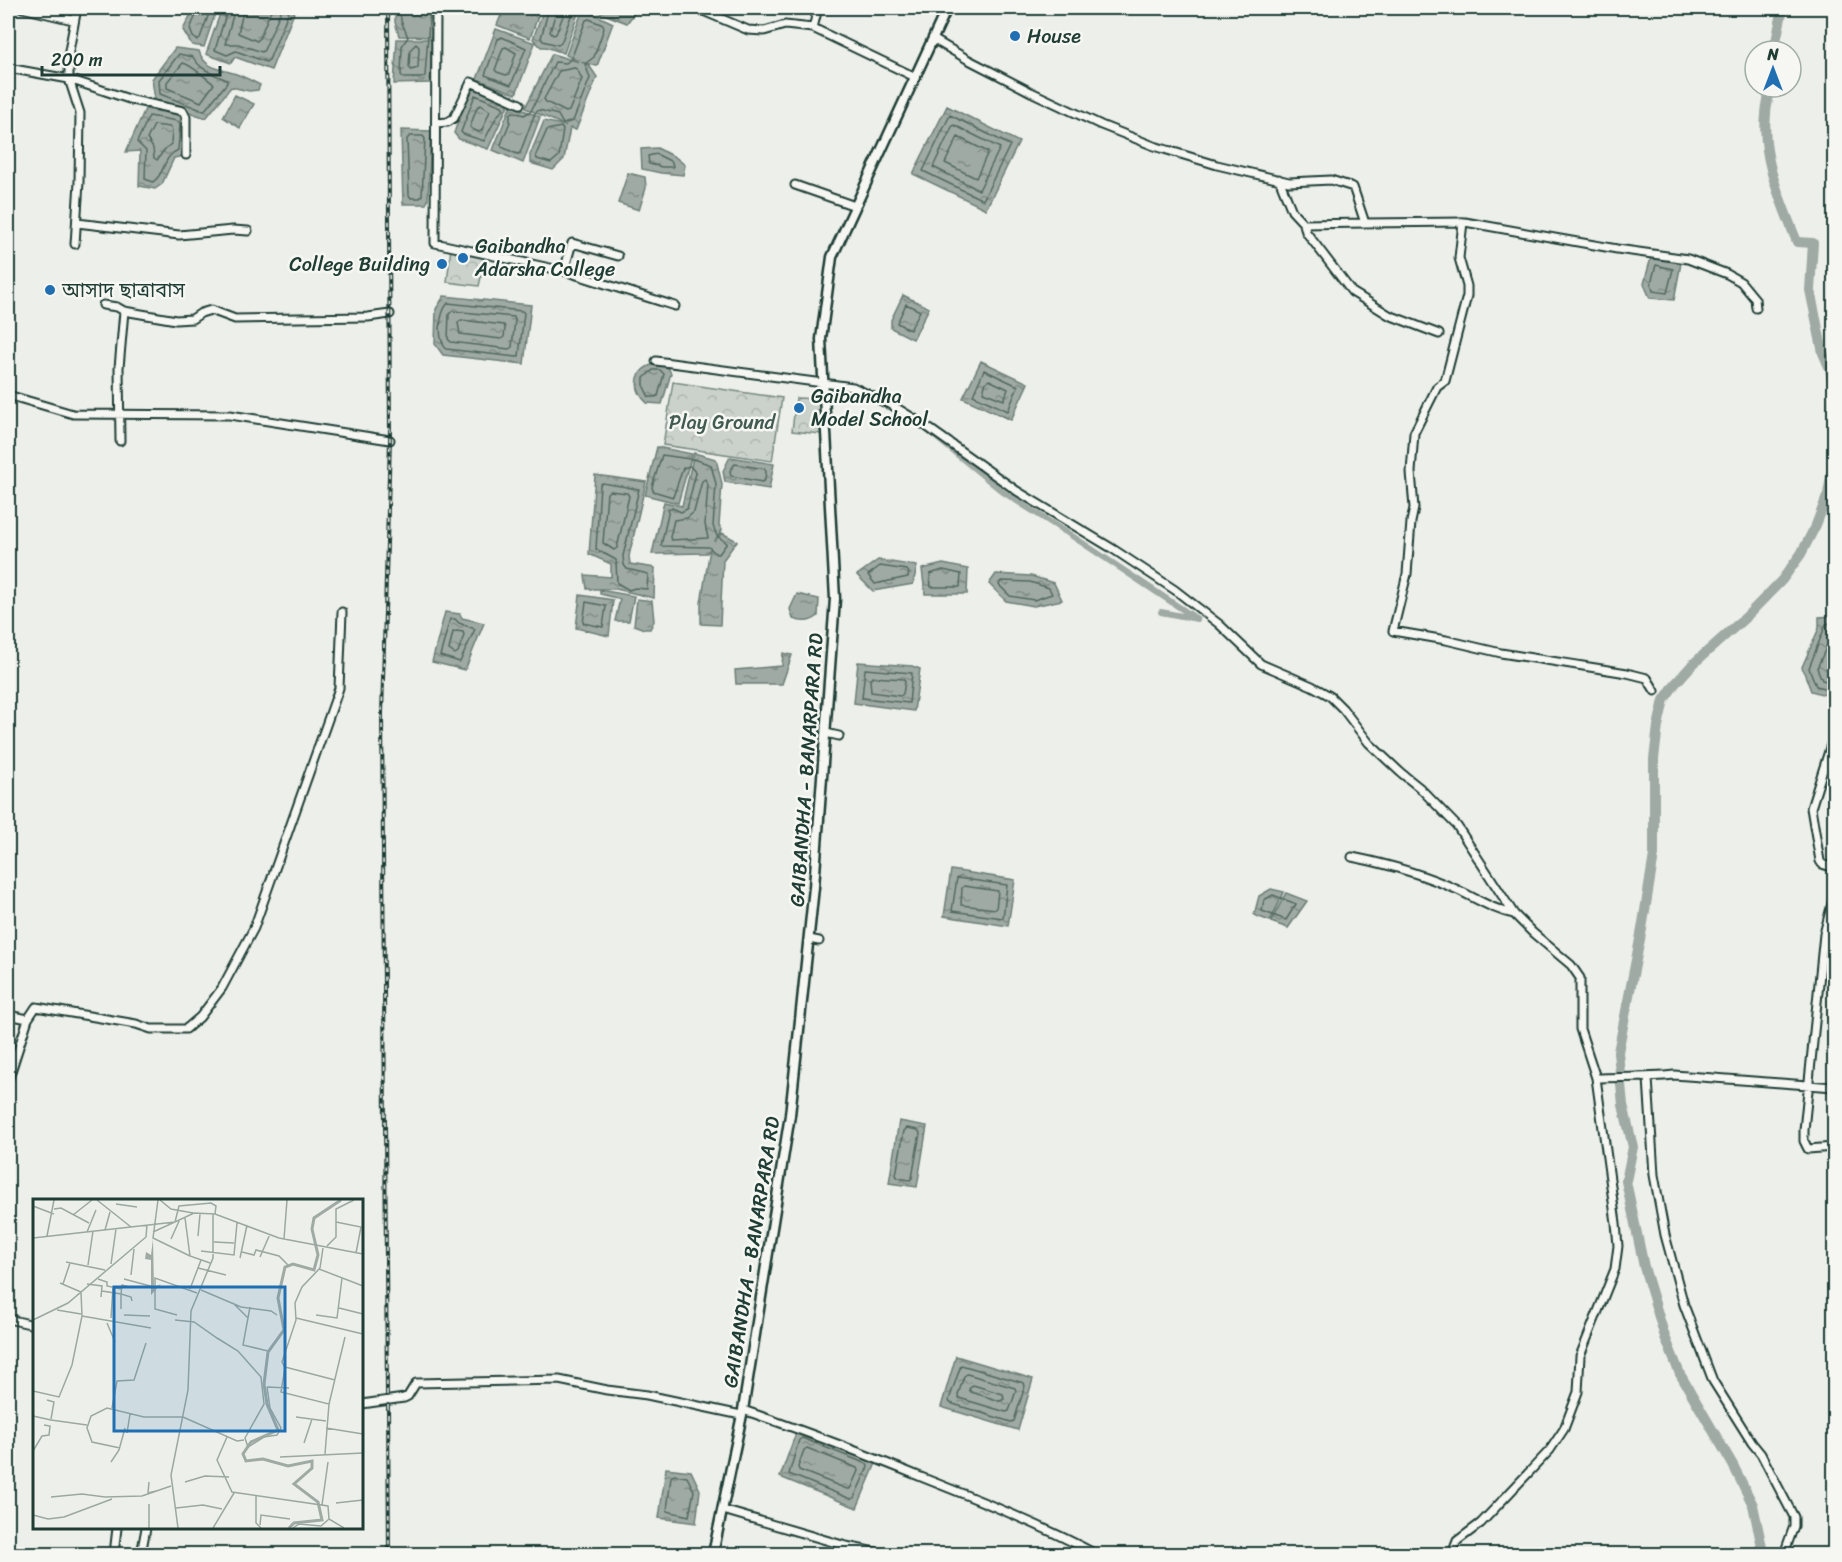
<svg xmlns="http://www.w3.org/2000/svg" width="1842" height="1562" viewBox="0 0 1842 1562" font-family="Sriracha,'Noto Sans Bengali',sans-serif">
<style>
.park{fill:url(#park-crowns);stroke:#758880;stroke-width:1.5}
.water{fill:url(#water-ripples);stroke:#6c7e77;stroke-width:1.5}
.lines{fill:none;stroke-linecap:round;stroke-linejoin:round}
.shore{stroke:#526961;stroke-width:1.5}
.canal{stroke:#9faaa4;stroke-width:6}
.river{stroke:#9faaa4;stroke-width:10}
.minor-casing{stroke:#1f3d34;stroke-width:11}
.major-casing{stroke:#1f3d34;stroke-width:13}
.minor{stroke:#f6f6f2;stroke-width:7}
.major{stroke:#f6f6f2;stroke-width:8}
.rail-casing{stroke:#1f3d34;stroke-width:4}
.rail{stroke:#f6f6f2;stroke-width:1.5;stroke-dasharray:4.5;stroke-linecap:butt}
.minor-bridge-casing{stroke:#1f3d34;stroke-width:11;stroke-linecap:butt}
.minor-bridge{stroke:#f6f6f2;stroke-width:7}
.poi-dot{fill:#1f6fb2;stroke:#f6f6f2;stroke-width:2}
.labels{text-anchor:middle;stroke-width:5;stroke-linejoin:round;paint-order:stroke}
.poi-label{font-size:20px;fill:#1f3d34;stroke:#f6f6f2;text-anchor:start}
.park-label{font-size:20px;fill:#415b52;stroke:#f6f6f2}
.street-label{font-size:20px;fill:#1f3d34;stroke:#f6f6f2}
.inset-river{fill:none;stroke:#9faaa4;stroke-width:3}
.inset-road{fill:none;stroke:#9ba8a1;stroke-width:1.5}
.view{fill:#1f6fb2;fill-opacity:0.15;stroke:#1f6fb2;stroke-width:3}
.inset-edge{fill:none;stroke:#1f3d34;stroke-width:3}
</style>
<defs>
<pattern id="park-crowns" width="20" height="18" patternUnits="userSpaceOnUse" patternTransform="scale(1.5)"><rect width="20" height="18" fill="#cbd2cc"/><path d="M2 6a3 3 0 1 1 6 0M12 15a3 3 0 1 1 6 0" fill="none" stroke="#aeb5b0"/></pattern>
<pattern id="water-ripples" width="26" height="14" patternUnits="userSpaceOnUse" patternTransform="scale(1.5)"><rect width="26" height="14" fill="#9faaa4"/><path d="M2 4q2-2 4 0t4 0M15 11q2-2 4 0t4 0" fill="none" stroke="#818c86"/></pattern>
</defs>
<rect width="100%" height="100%" fill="#edefea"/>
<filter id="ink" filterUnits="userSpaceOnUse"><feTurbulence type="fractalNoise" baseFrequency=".0167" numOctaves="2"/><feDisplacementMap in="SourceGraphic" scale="12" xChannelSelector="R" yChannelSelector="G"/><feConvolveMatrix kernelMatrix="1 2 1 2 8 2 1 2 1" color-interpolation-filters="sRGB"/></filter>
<g filter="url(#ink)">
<path class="park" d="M451,248L486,255L479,286L447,282Z
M673,382L782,398L772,461L663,445Z
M796,398L822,399L821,434L792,431Z"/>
<path class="water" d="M194,8H217L204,47L192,45L183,30Z
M222,8H296L271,70L235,57L231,63L206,54Z
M395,8H436L434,37L399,36L395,22Z
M504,8H541L530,38L497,25Z
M544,8H580L564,53L546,47H541L533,39Z
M588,8H638L627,23Z
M583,9L613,23L597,66L581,62L589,65L597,77L576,130L570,128L564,159L553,170L530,163V155L544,121L566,126L525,108L552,54L579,62L566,55Z
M496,29L535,43L516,94L477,79Z
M397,39H432L430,83L394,84Z
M175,48L199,51C204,68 219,69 233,73C243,76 252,81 260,85L258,90L249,91L231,87L206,118L155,100L152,79Z
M475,87L509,103L488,149L459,139L454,133L468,93Z
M235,95L254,104L240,128L223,117Z
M511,105L540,117L523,163L493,150Z
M947,106L1019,142L986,209L913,174Z
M145,109L186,116L184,156L174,158L162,184L155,189L139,186L140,151L126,152Z
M401,130L431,131L428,200L426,204H403Z
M657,148L675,157L685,165L683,175L661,173L642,169L641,149Z
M628,173L645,177L646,188L639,210L618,203Z
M1651,257L1681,263L1674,300L1650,298L1644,284Z
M903,295L929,308L913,339L891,328V320Z
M444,296L531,305L524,364L443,355L435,344L436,309Z
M981,361L1028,383L1011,420L963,398Z
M660,363L667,366L671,373L662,404L647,403C630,386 636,366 660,363Z
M657,447L692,454L678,503L645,495Z
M694,453L716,459L722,484L719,525L722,530L714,542L722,533L737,541L723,560L720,625L701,624V603L710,549L707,553L652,554L664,502L682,506Z
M730,457L774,464L769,489L725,482L723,471Z
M595,475L646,482L629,556L630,564L655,568L654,598L616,589H587L585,575L611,577V564L589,554Z
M878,560L917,566L913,584L873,591L857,575Z
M943,564L968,569L967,594H925L922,569Z
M996,574L1031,576L1054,583L1062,600L1034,606L1006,601L989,584Z
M600,590L634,596L629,621H615L620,599L600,594Z
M797,594L819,599L818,616C810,623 802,622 793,619L790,609Z
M580,595L613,600L609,636L576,628Z
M637,599L652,601L654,621L650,629H644L634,625Z
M445,612L460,614L462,618L484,623L465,670L432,662Z
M1834,616V694L1832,697L1811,691L1802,667L1819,628V617Z
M783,653L792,655L782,684H736L735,670L782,666Z
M858,662L912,666L920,669L914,711L854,703Z
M951,870L1015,880L1008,926L944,916Z
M1271,889L1284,892L1270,921L1254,915L1259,896Z
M1286,893L1307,901L1288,928L1271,922Z
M899,1121L927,1126L917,1187L889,1183Z
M956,1356L1033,1379L1018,1430L941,1407Z
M797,1430L877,1461L857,1508L780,1477Z
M666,1468L691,1471L700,1490L696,1523L659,1518Z"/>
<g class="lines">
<path class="shore" d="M199,8L190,29L193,37L197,40L200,38L211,8
M228,8L215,50L227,55L236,51L266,62L269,60L290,8
M235,8L225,44H238L262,52L264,50L282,8
M244,8L238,33L257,41L259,39L272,8
M400,8L401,21L408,37L402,46L401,75L404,78H422L425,76L430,8
M549,8L541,38L543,41L558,45L561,43L574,8
M557,8L550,32L553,35L556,34L566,8
M589,19L603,25L604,28L594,57L585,64L590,78L573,121L563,124L558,115L539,110L535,113L520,153L517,154L502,147L501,144L510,122V114L513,112L524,115L531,111L555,62L566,63L571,59L586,20Z
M502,37L526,48L511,85L485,75L498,39Z
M416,44L419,47L418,68L411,70L409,67L410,50Z
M506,47L516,53L509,74L506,75L497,72L495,70L503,48Z
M179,54L193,57C200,70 215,75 227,80V83L204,111L160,94L159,80Z
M183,63C190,64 207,79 214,84L201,102L167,88V82Z
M574,68L577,69L582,79L569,111L566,112L546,102L544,99L559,71Z
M475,95L502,106L504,109L497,116L484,141L463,134L461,132Z
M481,105L490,111L482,130L479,132L472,129L470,127L477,107Z
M950,115L1010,145L983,200L923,171Z
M149,116L177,121L180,124L178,150C162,157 166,173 153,182L145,179L146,151L137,142Z
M154,125L170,127L172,130L171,144L165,149L157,160L154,158L153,148L147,139Z
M954,125L1000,148L979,190L933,167L952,127Z
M561,127L563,130L559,156L551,163L537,159L536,155L547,130Z
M410,136H423L425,139L422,195L420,198H411L409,195L407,139Z
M958,137L988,152L976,178L945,163Z
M656,154L672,162L673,167H662L649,164L648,156Z
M1656,265L1673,269L1667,293L1653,291L1651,283Z
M448,303L522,311L524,313L519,356L516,357L446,349C437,338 439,313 448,303Z
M906,304L920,311L910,330L897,323Z
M452,311L514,317L515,320L512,347L509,349L451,342L448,339L449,314Z
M461,320L504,325L505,328L504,337L501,339L460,334L458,323Z
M653,370H660L664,374L658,396L655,397H649L644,387V378Z
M984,370L1018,386L1008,411L973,395Z
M989,380L1008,389L1004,400L983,392L986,382Z
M662,455L697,460L711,465L716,484L713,526L717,536L727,543L719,554H716L709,547L661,546L669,509L672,508L681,512L687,509L696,473L690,466L683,468L673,497L653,491L652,487Z
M735,464L765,469L766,472L765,480L762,482L731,476L730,471Z
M705,479L708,485L705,524L708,538L671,540L670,537L674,520L687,518L694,512L702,481Z
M602,483L639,489L623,556L624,565L627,569L648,574L647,589L635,588L629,590L617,583L616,560L596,549L600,485Z
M610,491L627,493L629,496L617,548L614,550L603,543L607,493Z
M880,566L907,570L909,573L908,577L875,584L868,575Z
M943,570L961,574L960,587H931L930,574Z
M1001,581L1030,582L1049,588L1052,594L1034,600L1010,596L999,585Z
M586,602L606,606L603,627L583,623Z
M450,619H455L459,623L475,629L460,662L440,656Z
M1834,622L1826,624L1809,668L1816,686L1834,690
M1834,630L1817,668L1822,680L1834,683
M457,631L463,632L464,635L458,652L455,654L449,650L453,632Z
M865,669L912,673L909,703L862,698Z
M873,677L904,679L905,682L903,694L900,696L871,692L870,679Z
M957,878L1007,885L1003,918L952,911Z
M964,886L998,891L996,909L961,905L962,888Z
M1273,895L1296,904L1286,920L1262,911L1264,900Z
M907,1128L918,1130L920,1133L912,1178L910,1180L898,1178L896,1175L904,1131Z
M961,1365L1024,1383L1025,1386L1014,1421L1011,1422L950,1403L949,1400Z
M967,1374L1015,1388L1016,1391L1009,1411L1006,1412L959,1398L958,1395L964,1376Z
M973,1385L1003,1394L1004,1399L1000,1401L971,1392L969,1389Z
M802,1438L867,1464L868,1467L854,1498L851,1499L789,1474L799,1440Z
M807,1448L857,1468L858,1471L850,1489H847L799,1470L798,1467L804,1450Z
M674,1475L687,1477L694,1491L689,1516L667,1511L671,1477Z"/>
<path class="canal" d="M927,430L1003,492L1064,531
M1063,530L1197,619L1161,612"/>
<path class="river" d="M1774,51L1783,8
M1758,1554L1762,1547L1753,1505L1733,1465L1680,1374L1665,1337L1644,1267L1626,1181L1633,1147L1623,1105L1618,1052L1642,929L1654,855V759L1658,726L1664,700L1675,684L1692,665L1746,617L1782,580L1801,554L1816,525L1828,494L1832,470L1834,394L1830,369L1823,353L1810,290L1813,243L1797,242C1782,203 1761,159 1766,115C1766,106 1769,96 1771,87"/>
<defs>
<path id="minor" d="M22,8L73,20
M77,8L69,51V79L132,100L183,111L186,117V155
M436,8L435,243L564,271L675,306
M696,8L748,30L764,31L785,25L813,28L915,77
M813,28L818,8
M933,39L967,59L1031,92L1101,125L1154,146L1217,165L1289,182L1331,180L1353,187L1365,223L1465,222L1617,249L1688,259L1727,274L1741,282L1755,299L1756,308
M8,68L69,79L80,113L79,182L75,244
M436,123L448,122L454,118L471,82L520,104
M1279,179L1292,211L1304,224L1306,232L1352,292L1389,315L1439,334
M795,185L855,206
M1463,222L1459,258L1467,286V296L1445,381L1437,387L1414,433L1411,472L1414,508L1411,522L1407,574L1393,631L1446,640L1501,653L1627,673L1647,678L1655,691
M77,223L179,235L233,230L248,231
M1304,224L1365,223
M564,271L572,243L618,256
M103,305L117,307L124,311L176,320L192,319L201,313L211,310L235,319L368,317L390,314
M656,361L853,387L888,404
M8,395L73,414L230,415L390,440
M923,424L1017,491L1113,549L1175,590L1219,624L1261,664L1312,686L1330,696L1343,709L1369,743L1400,772L1420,788L1457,826L1514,914L1533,933L1571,965L1580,978V1029L1596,1078L1616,1223L1618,1246L1615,1269L1580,1356L1578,1392L1564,1429L1550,1450L1481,1523L1457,1541L1452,1554
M120,441L119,368L124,311
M826,733L839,736
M1834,735L1811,808L1820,861L1822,864L1834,868
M1352,857C1387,864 1425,875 1458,890C1477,899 1494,910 1514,914
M1834,896L1824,934L1804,1130V1141L1808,1149L1834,1147
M809,939L819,941
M8,1015L28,1019
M1596,1078C1622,1077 1648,1078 1674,1075L1834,1087
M1648,1078L1654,1175L1665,1235L1684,1305L1713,1381L1752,1443L1761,1454L1794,1517V1526L1784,1554
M8,1081L28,1019L36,1007L136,1024L151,1029H186L200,1017L222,988L254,928L336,697L339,688L342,612
M8,1319L34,1325
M362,1404L404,1398L408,1396L416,1383L559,1380L607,1390L647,1395L741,1415
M743,1410C805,1431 865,1454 926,1479C984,1502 1041,1525 1096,1554
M723,1510L846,1546L875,1552
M114,1554L117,1528
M141,1554L146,1528"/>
<path id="major" d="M713,1554L743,1410L790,1115L814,887L835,599L821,339L832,257L947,8"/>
</defs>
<use href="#minor" class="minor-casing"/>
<use href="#major" class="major-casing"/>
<use href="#minor" class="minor"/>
<use href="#major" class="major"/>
<defs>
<path id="rail" d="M387,1395L382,714L390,440L388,8
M388,1405L389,1554"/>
</defs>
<use href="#rail" class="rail-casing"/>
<use href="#rail" class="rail"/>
<defs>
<path id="minor-bridge" d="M885,401L923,424"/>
</defs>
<use href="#minor-bridge" class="minor-bridge-casing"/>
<use href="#minor-bridge" class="minor-bridge"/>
</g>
</g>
<g class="poi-dot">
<circle cx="1015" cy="36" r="6"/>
<circle cx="463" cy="258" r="6"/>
<circle cx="442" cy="264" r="6"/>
<circle cx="50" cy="290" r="6"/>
<circle cx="799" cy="408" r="6"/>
</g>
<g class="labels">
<g class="poi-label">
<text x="1027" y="43">House</text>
<text x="475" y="253">Gaibandha<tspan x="475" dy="23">Adarsha College</tspan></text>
<text x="430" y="271" text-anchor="end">College Building</text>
<text x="62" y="297">আসাদ ছাত্রাবাস</text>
<text x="811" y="403">Gaibandha<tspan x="811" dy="23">Model School</tspan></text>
</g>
<g class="park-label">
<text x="722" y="429">Play Ground</text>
</g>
<g class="street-label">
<text transform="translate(806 770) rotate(-86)" y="7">GAIBANDHA - BANARPARA RD</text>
<text transform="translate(751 1252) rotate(-81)" y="7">GAIBANDHA - BANARPARA RD</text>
</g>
</g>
<g transform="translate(33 1199)">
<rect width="330" height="330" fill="#edefea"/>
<path d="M120,40L121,88L128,85L118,96V61L112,60L113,53L118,56Z" fill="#9faaa4"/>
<path class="inset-river" d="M256,329L261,324L289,321L285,303L261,285L279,269V262L255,267L230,260L213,262L210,255L218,243L245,231L234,205L231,185L235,153L251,131L245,99L252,68L260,65L281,71L285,56L279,30L281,19L308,1"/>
<path class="inset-road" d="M64,1L98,28M125,1L120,39L157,57M127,1L138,10L160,14M83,5L104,8M0,7L21,15M21,10L28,9L56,24M40,16L59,1M152,19L157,57L177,64M303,23L328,28L323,54M72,31L77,13M54,33L63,11M120,33L142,23L146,7L178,4L183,7L182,15M14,37L21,1M165,37L167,15M0,39L142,23L161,14L182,15L246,39L330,55M138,40L147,20M251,40L254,1M181,43L201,44M294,47L303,38V10L321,1M290,49L287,69L269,88L262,104L263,121L249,163L252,169L248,193L296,205L292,255M168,52L201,56L204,24M209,53L221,56L223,51L246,57L255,66M227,58L237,35M207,59L214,26M33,63L72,71M78,65L83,30M55,66L60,32M165,69L193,76M286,70L330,87M98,76L101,50M65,80L74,83V87L88,90M91,80L121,88M30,85L37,64M54,85L69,87L68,98M96,88L89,86L88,95L98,98L99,102M157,90L168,61M168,91L208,108L238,112L244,116M69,92L88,95V110M200,104L215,119M217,108L210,146L235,152M306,109L330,115M24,111L48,115M91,116L117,117M144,116L122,110V79L164,94M283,116L304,119L309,79M49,117L118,129M78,119L80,88M263,119L330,135M0,121L35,104L113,38L114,26M142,121L161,123L184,139L205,152L228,178L231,205L212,239L215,248L231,238L244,236L248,229L237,209L234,188M74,124L82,143M252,168L302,181M234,188L256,189M0,192L26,198L39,166L49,117L48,93L27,84M14,201L21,203L18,220M296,205L312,138M79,209L84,182L101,181L113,144M0,217L18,221M150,218L204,242L211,241M263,218L293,222M18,221L54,226M293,229L330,235M94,234L97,215M194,238L184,261L199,293L295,307L296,320L311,329M271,244L279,220M87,249L59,243L54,229L58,217L74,209L111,218H149M0,252L9,237L16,236L17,227L11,226M247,258L330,254M78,263L86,251L92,229M116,283L115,294L123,292M152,283L172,277L196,278M223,296V324L228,329M18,298L49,295L72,298L109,297L138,287M303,304L330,301M116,305V329M289,306L295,263M143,309L170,306L189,310M0,316L15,320L31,318L79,300M227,326L228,316L257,320M145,329L138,276L155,191L158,112L180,59V15M180,329L201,294M260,329L266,325L288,327L296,320"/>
<path class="view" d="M81,88H252V232H81Z"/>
<rect width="330" height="330" class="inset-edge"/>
</g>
<rect width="1842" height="1562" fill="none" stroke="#f6f6f2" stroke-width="30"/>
<rect x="15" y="15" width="1812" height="1532" fill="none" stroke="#1f3d34" stroke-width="2" filter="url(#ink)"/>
<g transform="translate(1773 69)"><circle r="28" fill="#f6f6f2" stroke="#a0aca6" stroke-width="1.5"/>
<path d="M0-4.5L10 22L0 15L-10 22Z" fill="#1f6fb2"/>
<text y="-9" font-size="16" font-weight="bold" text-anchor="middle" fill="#1f3d34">N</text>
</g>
<path d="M42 66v9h178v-9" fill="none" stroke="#1f3d34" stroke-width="3"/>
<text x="51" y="66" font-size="18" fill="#1f3d34" stroke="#f6f6f2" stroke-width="4.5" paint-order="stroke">200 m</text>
</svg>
